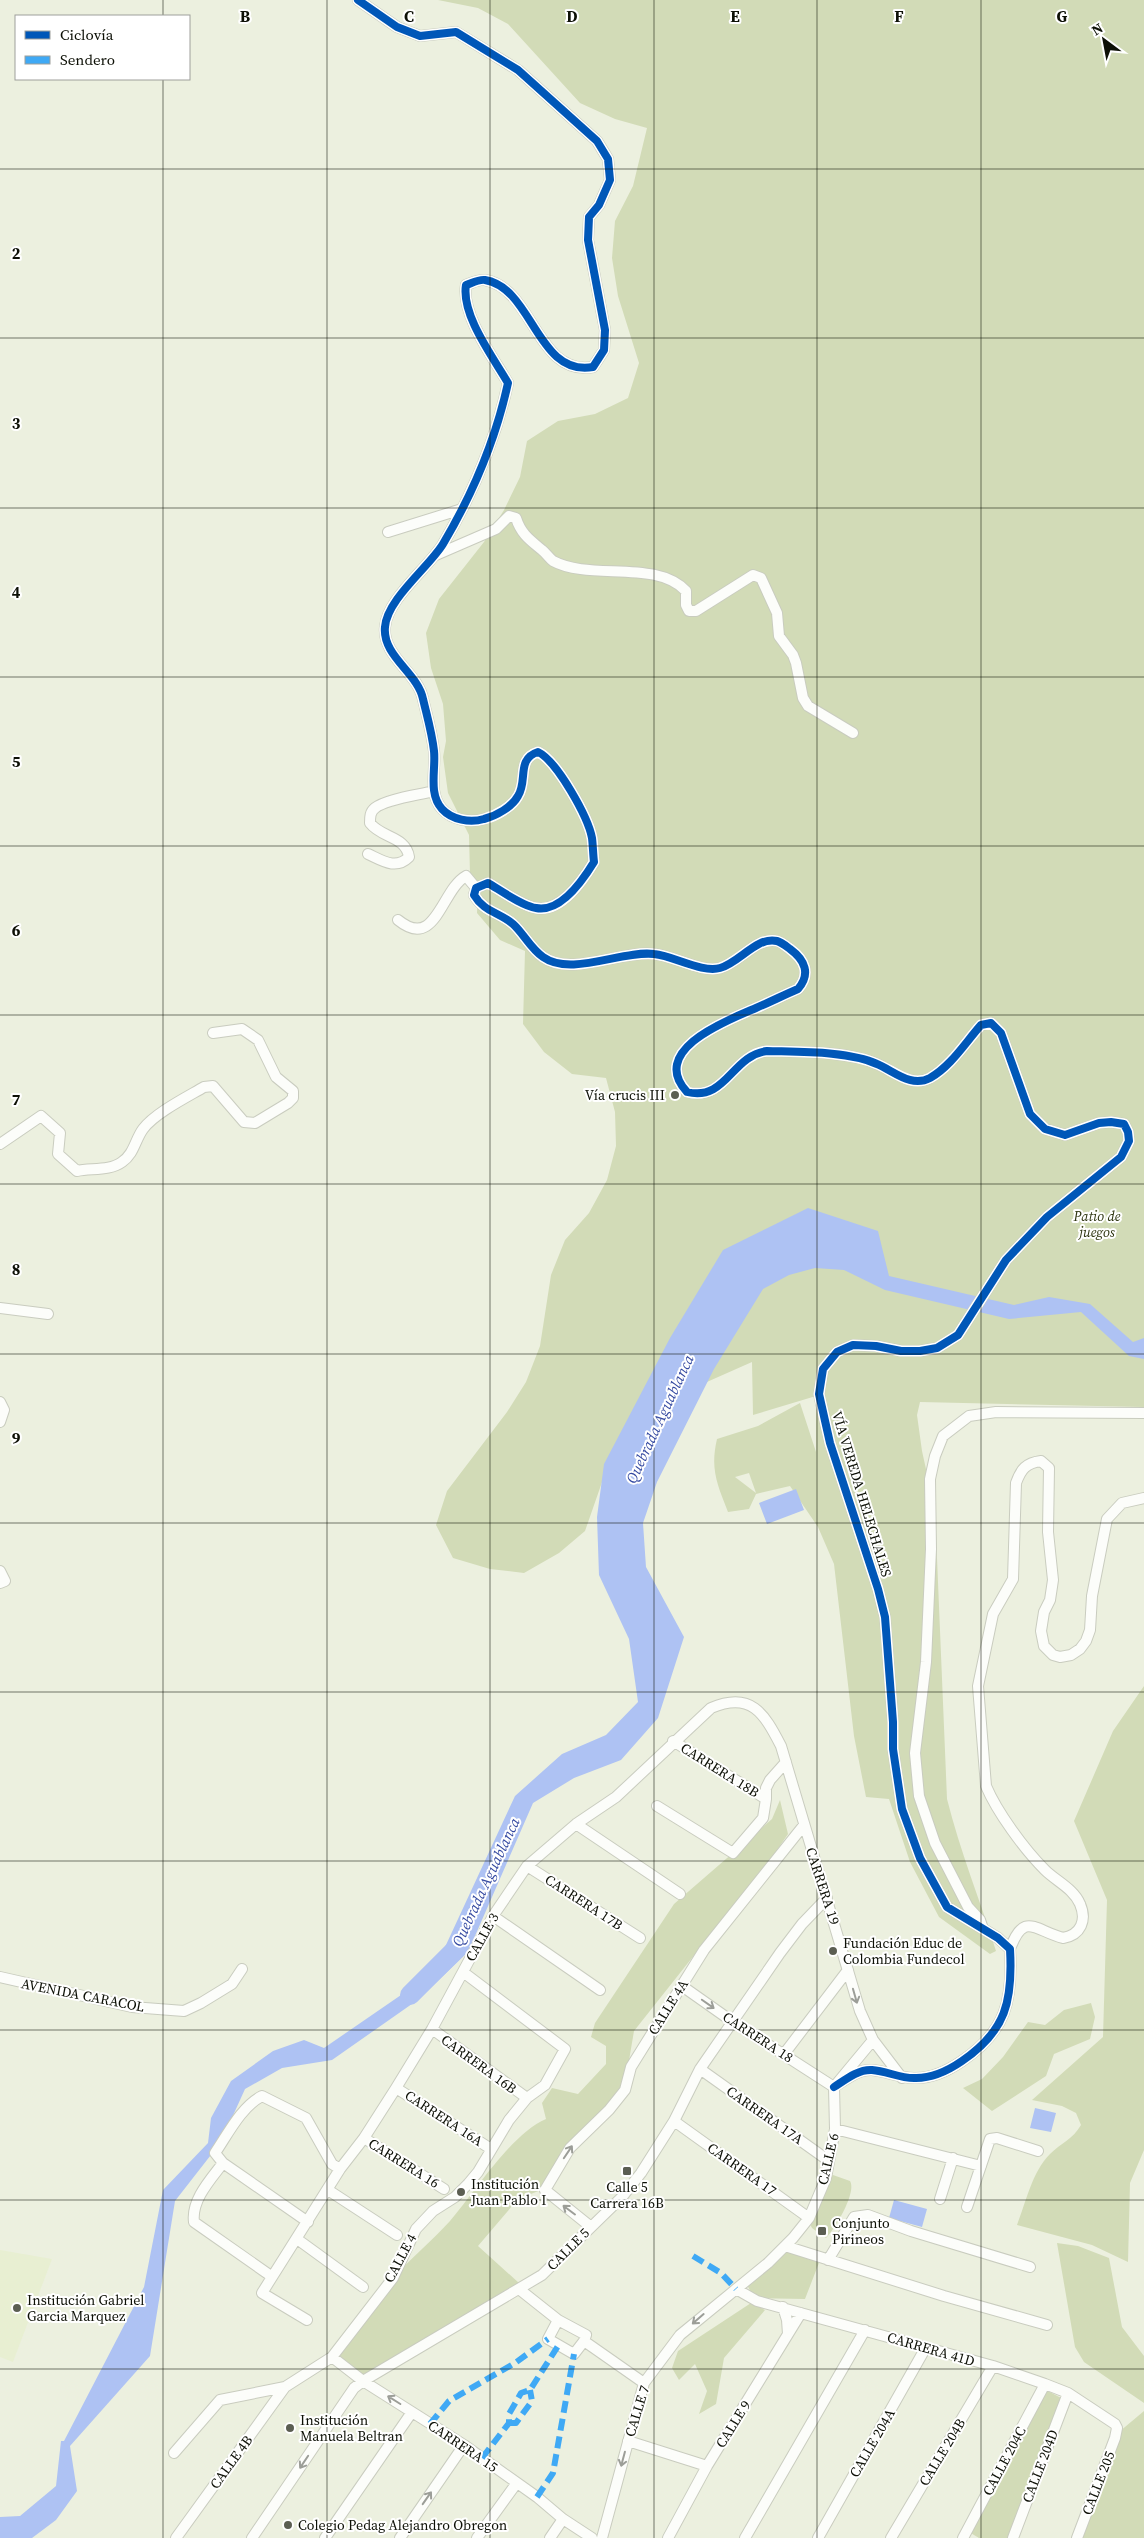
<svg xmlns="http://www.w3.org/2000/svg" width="1144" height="2538" viewBox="0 0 1144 2538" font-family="'Source Serif 4',serif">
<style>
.built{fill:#e8efd2}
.green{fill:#d2dbb7;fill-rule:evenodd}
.water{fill:#aec2f3}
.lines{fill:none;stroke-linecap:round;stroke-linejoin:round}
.river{stroke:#aec2f3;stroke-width:20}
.street-casing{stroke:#c9ccbf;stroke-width:12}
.street{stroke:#fcfdfa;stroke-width:10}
.quiet{stroke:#3fa9f5;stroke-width:6;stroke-dasharray:12 6;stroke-linecap:butt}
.cycleway-casing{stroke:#fff;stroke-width:11}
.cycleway{stroke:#0057b8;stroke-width:8}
.oneway{stroke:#9c9e98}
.grid{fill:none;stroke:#0d1006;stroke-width:1;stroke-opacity:0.55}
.poi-dot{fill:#5b5e52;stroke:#fff;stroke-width:2}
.labels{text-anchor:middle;stroke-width:4;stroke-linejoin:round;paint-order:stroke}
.poi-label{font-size:14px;fill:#0d1006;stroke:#fff;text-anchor:start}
.park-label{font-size:14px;font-style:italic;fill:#2d340f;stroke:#fff}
.street-label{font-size:14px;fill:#0d1006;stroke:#fff}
.water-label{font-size:15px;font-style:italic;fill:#3449a1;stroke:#fff}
.grid-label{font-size:16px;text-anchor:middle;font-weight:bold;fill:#0d1006;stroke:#fff;stroke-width:4;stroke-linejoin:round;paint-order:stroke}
</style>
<rect width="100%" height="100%" fill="#ecf0df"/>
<path class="built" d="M0,2250L52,2259L13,2362L0,2357Z"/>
<path class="green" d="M438,0H1144V1407L920,1402L917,1415L922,1451L935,1510L947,1799C960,1851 980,1900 996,1951L990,1954L939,1917L910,1862L889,1799L866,1797L854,1736L834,1564L818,1527L790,1486L756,1494L749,1509L728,1512C717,1484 710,1469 717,1439L758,1426L800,1403L816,1452V1396L753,1415L752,1362L682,1393L608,1465L585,1531L559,1553L524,1573L490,1569L453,1558L436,1525L447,1491L507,1412L526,1382L540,1346L551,1275L565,1240L589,1213L607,1180L616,1146L615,1112L606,1078L572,1074L544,1052L523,1024L525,951L500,940L477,913L478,894L470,874L469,835L448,793L443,757L446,741L443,704L431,668L426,633L439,599L484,542L504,510L520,477L527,441L558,421L595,414L628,398L639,363L618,296L612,258L615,221L633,186L647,128L615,119L580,103L508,24L478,8ZM749,1473L756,1493L735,1477Z
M1144,1686V2150L1130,2183L1128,2262L1092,2245L1017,2225C1026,2202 1032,2172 1050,2154C1061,2143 1073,2139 1081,2125L1076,2113L1062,2106L1032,2100L1103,2037L1107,1900L1074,1821L1113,1731Z
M780,1800L788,1834L775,1853L634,2031L624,2090L541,2190L518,2199L478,2246L519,2283L364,2378L333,2357C353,2331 371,2302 393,2278C411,2258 432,2241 450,2221C475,2192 511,2134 546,2119L542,2103L552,2088L578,2094L606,2064V2046L591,2037L595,2023L674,1904L772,1819Z
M1091,2003L1095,2017L1090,2039L1054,2054L1046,2076L992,2111L963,2088L982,2079L1003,2057L1028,2022L1045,2025L1064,2010Z
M833,2175L850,2181C857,2192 835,2229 826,2238L812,2228L809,2222L829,2177Z
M1057,2243L1078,2246L1109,2258L1122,2327L1144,2356V2403L1084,2362L1075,2347Z
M796,2244L822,2255L805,2299L754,2298L746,2283Z
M751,2303L765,2310L724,2358L716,2404L699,2414L707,2391L695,2364L679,2380L672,2368L678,2351Z
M1044,2389L1063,2399L1011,2538H979L969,2532Z
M1144,2411V2538H1081L1119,2432Z"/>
<path class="water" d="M808,1208L878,1231L889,1276L1014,1305L1049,1297L1090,1304L1133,1342L1144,1338V1359L1129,1356L1081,1312L1009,1319L885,1290L844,1270L815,1268L789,1275L763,1289L714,1369L657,1482L643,1523L646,1567L684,1637L658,1718L621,1760L574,1778L533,1803L468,1952L419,1999L332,2060L282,2068L245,2089L221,2142L175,2201L150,2356L70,2446L77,2491L56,2520L32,2538H0V2517L20,2516L56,2486L61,2441H64L144,2287L163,2190L208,2143L211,2118L231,2081L273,2051L304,2040L324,2048L433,1973L515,1796L562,1754L606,1735L638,1702L629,1639L599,1575L597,1517L604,1464L670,1338L723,1250Z
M796,1489L804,1510L767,1524L759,1503Z
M1035,2108L1056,2113L1051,2132L1030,2128Z
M894,2200L927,2209L922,2227L889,2218Z"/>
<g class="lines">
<path class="river" d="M410,1995L453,1952"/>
<defs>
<path id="street" d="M358,0L397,27L420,36L456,32L518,70L597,141L608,159L610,180L599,205L589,217L588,240L605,330L604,350L593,367C537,377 533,288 485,280C479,279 472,283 466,285C461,315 493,357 508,383C496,438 472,495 443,544C429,567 387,599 385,627C382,656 418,673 423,699C427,716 432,733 434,751C436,769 428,794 442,809C452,820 470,823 484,819C496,816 512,807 518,796C528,781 516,759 538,752C557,761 588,817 592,838C593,846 593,854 594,862C583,880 561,913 536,908C522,906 500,890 488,883L476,888L474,895C484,912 499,912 513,924C524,934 530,948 543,957C571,977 622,950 654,954C674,956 702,973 720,968C739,963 757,936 777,941C781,942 786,946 790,949C805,960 811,974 798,989C784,995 770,1002 756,1008C728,1020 648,1050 687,1092C726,1102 732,1055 767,1051C798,1052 849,1051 877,1064C894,1071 911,1088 930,1078C951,1066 965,1043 981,1025L991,1023L1001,1033L1030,1114L1045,1129L1065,1135L1099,1123L1111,1122L1124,1124L1128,1132L1129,1141L1121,1157L1047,1217L1006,1260L958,1335L937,1348L920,1351H901L876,1346L853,1345L837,1352L823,1369L819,1394L830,1443L878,1589L885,1617L893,1722V1749L902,1809L920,1858L947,1907L998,1938L1010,1949C1013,2001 1006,2031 962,2061C949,2070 933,2078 916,2078C901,2079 887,2071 872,2070C858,2069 845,2080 834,2087
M388,532L462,509
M436,555L496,529L509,516L516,518C521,534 530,540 542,550C546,553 549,558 553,561C590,581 656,559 686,591V605L689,611H696L753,575L761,578L777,613L779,636L793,655L796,663L803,698L808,706L853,733
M368,854C383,861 396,870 409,857C406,836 381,838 370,823C370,817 370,812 375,808C386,799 419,795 434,791
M398,920C436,951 441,890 466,876L476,888
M0,1144L41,1116L60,1133L58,1154L77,1171C91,1168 110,1171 122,1162C134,1154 135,1140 143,1129C155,1113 187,1097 204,1087L213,1086L244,1122L255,1123L288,1103L293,1098V1091L276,1077L258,1040L242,1029L213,1033
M0,1308L48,1314
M0,1402L4,1410L0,1422
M0,1571L5,1581L0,1583
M673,1741L766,1799
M657,1806L733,1853L763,1818L766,1799V1788L770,1780L786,1762
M576,1824L680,1894
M527,1866L640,1938
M493,1916L600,1990
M983,1929L980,1920L968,1907L935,1843L919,1796L915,1753L926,1662L931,1549L930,1479L935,1456L943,1436L969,1416L996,1412L1144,1413
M1010,1949C1024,1911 1034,1930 1063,1938C1081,1935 1087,1920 1080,1904C1074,1889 1056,1881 1045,1870C1024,1849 997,1812 986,1786L978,1686L993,1614L1013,1579L1016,1483C1021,1469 1026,1463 1041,1461L1049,1468L1048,1532L1053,1580L1050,1600L1044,1612L1041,1631L1044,1646L1053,1655L1060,1657L1071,1655L1080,1649L1086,1641L1090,1630L1092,1596L1107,1519L1122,1503L1144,1498
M0,1977L132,2007L184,2011L201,2003L232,1984L242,1969
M682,1986L733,2022L834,2087
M432,2029L527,2098
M784,2054L848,1970
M700,2069L829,2161
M396,2088L491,2149
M674,2121L809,2218
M835,2129L981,2166
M364,2138L444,2189
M223,2163C211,2179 191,2200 194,2222L271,2276
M328,2190L397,2235
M940,2199L953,2158
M967,2207L990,2139L997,2138L1038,2151
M308,2222L223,2163L215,2153C228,2134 241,2107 262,2096L306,2118L332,2164L340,2169
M591,2227L545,2190L570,2148L609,2110L625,2090L631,2067L704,1950L804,1825
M297,2239L363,2287
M785,2246L944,2296L1047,2325
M828,2260L854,2217L868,2215L911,2231L1030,2267
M519,2289L558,2320L586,2335L584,2341L644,2383
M736,2289L757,2301L993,2366L1045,2384L1068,2393L1115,2424L1117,2428L1115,2438L1077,2538
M783,2307L787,2320L788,2334
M307,2320L262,2293L340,2169L364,2138L396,2088L432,2029L493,1916L527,1866L576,1824L616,1797L711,1708C751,1691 764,1713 781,1746L860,2011L873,2040L902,2078
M558,2320L548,2339L574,2354L584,2341
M332,2357L363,2381L464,2445L537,2497L563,2519L592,2538
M628,2441L707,2466
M174,2453L220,2400L285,2387L332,2357L393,2278L416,2229L433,2211L455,2197L468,2184L478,2172L509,2120L527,2098L545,2085L565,2049L463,1972
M176,2538L285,2387
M252,2538L354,2388L363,2381L542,2275L622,2197L641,2173L674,2121L700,2069L780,1953L802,1924L827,1898
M325,2538L412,2412
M400,2538L464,2445
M477,2538L516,2484
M550,2538L563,2519
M602,2538L644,2383L680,2335L768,2263L793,2238L809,2218L826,2178L835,2129L834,2087L873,2040
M668,2538L707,2466L801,2313
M745,2538L865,2330
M818,2538L925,2349
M891,2538L993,2366
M963,2538L1045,2384
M1013,2538L1068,2393"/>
</defs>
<use href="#street" class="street-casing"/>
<use href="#street" class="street"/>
<path class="quiet" d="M693,2256L721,2273L736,2289
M509,2423H516L532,2401L530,2390
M430,2424L449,2401L515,2363L548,2339
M482,2458L509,2423V2414L521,2393L530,2390L558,2346
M537,2497L553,2473L574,2354"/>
<defs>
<path id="cycleway" d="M358,0L397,27L420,36L456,32L518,70L597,141L608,159L610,180L599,205L589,217L588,240L605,330L604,350L593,367C537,377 533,288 485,280C479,279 472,283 466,285C461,315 493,357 508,383C496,438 472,495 443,544C429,567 387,599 385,627C382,656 418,673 423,699C427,716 432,733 434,751C436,769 428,794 442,809C452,820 470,823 484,819C496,816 512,807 518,796C528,781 516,759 538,752C557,761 588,817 592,838C593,846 593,854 594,862C583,880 561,913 536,908C522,906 500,890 488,883L476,888L474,895C484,912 499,912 513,924C524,934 530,948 543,957C571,977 622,950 654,954C674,956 702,973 720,968C739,963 757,936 777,941C781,942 786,946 790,949C805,960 811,974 798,989C784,995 770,1002 756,1008C728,1020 648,1050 687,1092C726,1102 732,1055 767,1051C798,1052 849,1051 877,1064C894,1071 911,1088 930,1078C951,1066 965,1043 981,1025L991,1023L1001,1033L1030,1114L1045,1129L1065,1135L1099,1123L1111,1122L1124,1124L1128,1132L1129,1141L1121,1157L1047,1217L1006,1260L958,1335L937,1348L920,1351H901L876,1346L853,1345L837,1352L823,1369L819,1394L830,1443L878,1589L885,1617L893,1722V1749L902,1809L920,1858L947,1907L998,1938L1010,1949C1013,2001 1006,2031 962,2061C949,2070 933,2078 916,2078C901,2079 887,2071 872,2070C858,2069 845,2080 834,2087"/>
</defs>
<use href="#cycleway" class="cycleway-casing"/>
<use href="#cycleway" class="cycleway"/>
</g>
<defs><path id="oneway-shaft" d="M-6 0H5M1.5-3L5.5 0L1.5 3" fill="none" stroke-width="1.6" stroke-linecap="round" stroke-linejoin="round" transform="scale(1.25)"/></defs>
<g class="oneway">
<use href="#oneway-shaft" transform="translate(855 1996) rotate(74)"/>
<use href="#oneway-shaft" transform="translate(708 2004) rotate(35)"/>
<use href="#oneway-shaft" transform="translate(568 2152) rotate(-56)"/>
<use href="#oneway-shaft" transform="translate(569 2210) rotate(-143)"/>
<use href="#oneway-shaft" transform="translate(698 2319) rotate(139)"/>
<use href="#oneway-shaft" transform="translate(394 2400) rotate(-148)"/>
<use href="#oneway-shaft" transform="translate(623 2459) rotate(105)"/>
<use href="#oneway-shaft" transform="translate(304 2462) rotate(124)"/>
<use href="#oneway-shaft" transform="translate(427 2498) rotate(-55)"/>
</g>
<path class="grid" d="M163,0V16M327,0V2538M490,0V2538M654,0V2538M817,0V2538M981,0V2538M163,79V2538M0,169H1144M0,338H1144M0,508H1144M0,677H1144M0,846H1144M0,1015H1144M0,1184H1144M0,1354H1144M0,1523H1144M0,1692H1144M0,1861H1144M0,2030H1144M0,2200H1144M0,2369H1144"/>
<g class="poi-dot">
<circle cx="675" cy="1095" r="5"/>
<circle cx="833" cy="1951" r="5"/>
<rect x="622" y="2166" width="10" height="10" rx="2.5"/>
<circle cx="461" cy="2192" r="5"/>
<rect x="817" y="2226" width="10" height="10" rx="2.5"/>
<circle cx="17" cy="2308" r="5"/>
<circle cx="290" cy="2428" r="5"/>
<circle cx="288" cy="2525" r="5"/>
</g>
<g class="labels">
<g class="poi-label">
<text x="665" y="1100" text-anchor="end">Vía crucis III</text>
<text x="843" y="1948">Fundación Educ de<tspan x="843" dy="16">Colombia Fundecol</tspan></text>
<text x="471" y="2189">Institución<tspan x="471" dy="16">Juan Pablo I</tspan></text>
<text x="627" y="2192" text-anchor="middle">Calle 5<tspan x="627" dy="16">Carrera 16B</tspan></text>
<text x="832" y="2228">Conjunto<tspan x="832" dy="16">Pirineos</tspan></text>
<text x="27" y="2305">Institución Gabriel<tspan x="27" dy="16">Garcia Marquez</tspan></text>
<text x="300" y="2425">Institución<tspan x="300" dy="16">Manuela Beltran</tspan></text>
<text x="298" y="2530">Colegio Pedag Alejandro Obregon</text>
</g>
<g class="park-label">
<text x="1097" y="1221">Patio de<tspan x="1097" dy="16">juegos</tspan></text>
</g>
<g class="street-label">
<text transform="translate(862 1494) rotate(73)" y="5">VÍA VEREDA HELECHALES</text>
<text transform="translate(720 1770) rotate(32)" y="5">CARRERA 18B</text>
<text transform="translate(823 1886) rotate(72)" y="5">CARRERA 19</text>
<text transform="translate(584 1902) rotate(33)" y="5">CARRERA 17B</text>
<text transform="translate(482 1937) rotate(-61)" y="5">CALLE 3</text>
<text transform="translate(83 1995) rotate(11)" y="5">AVENIDA CARACOL</text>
<text transform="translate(668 2007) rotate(-58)" y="5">CALLE 4A</text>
<text transform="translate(758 2037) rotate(33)" y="5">CARRERA 18</text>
<text transform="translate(479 2064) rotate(36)" y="5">CARRERA 16B</text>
<text transform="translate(765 2115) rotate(35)" y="5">CARRERA 17A</text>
<text transform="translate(444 2118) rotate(33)" y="5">CARRERA 16A</text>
<text transform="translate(828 2159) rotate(-77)" y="5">CALLE 6</text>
<text transform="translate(404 2163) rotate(32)" y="5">CARRERA 16</text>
<text transform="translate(742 2169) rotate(35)" y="5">CARRERA 17</text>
<text transform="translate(568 2249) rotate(-45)" y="5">CALLE 5</text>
<text transform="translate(400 2258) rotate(-62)" y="5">CALLE 4</text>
<text transform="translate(931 2349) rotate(16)" y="5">CARRERA 41D</text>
<text transform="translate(637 2411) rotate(-73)" y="5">CALLE 7</text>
<text transform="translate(733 2424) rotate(-58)" y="5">CALLE 9</text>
<text transform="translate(872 2443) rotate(-60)" y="5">CALLE 204A</text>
<text transform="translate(463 2446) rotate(34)" y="5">CARRERA 15</text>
<text transform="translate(942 2452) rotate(-59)" y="5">CALLE 204B</text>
<text transform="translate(1004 2461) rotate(-62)" y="5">CALLE 204C</text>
<text transform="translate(231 2462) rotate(-54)" y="5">CALLE 4B</text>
<text transform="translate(1040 2466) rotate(-69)" y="5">CALLE 204D</text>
<text transform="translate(1098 2483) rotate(-69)" y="5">CALLE 205</text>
</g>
<g class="water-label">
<text transform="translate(660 1419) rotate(-65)" y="5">Quebrada Aguablanca</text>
<text transform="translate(486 1882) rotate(-65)" y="5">Quebrada Aguablanca</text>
</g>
</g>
<g class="grid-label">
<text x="245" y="22">B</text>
<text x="409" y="22">C</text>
<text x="572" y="22">D</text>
<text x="735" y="22">E</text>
<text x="899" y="22">F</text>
<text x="1062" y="22">G</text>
<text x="16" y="259">2</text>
<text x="16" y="429">3</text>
<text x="16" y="598">4</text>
<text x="16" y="767">5</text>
<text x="16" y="936">6</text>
<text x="16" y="1105">7</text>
<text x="16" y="1275">8</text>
<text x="16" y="1444">9</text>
</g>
<rect x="15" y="15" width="175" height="65" fill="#ffffff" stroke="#9e9f9b"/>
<rect x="25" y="31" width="25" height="8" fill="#0057b8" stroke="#9e9f9b"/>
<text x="60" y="40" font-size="15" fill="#0d1006">Ciclovía</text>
<rect x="25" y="56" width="25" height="8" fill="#3fa9f5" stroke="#9e9f9b"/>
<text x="60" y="65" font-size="15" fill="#0d1006">Sendero</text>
<g transform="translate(1104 40) rotate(328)" stroke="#ffffff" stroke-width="4" paint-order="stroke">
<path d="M0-4L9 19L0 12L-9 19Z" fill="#0d1006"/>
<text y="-8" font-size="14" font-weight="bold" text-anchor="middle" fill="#0d1006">N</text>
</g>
</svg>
